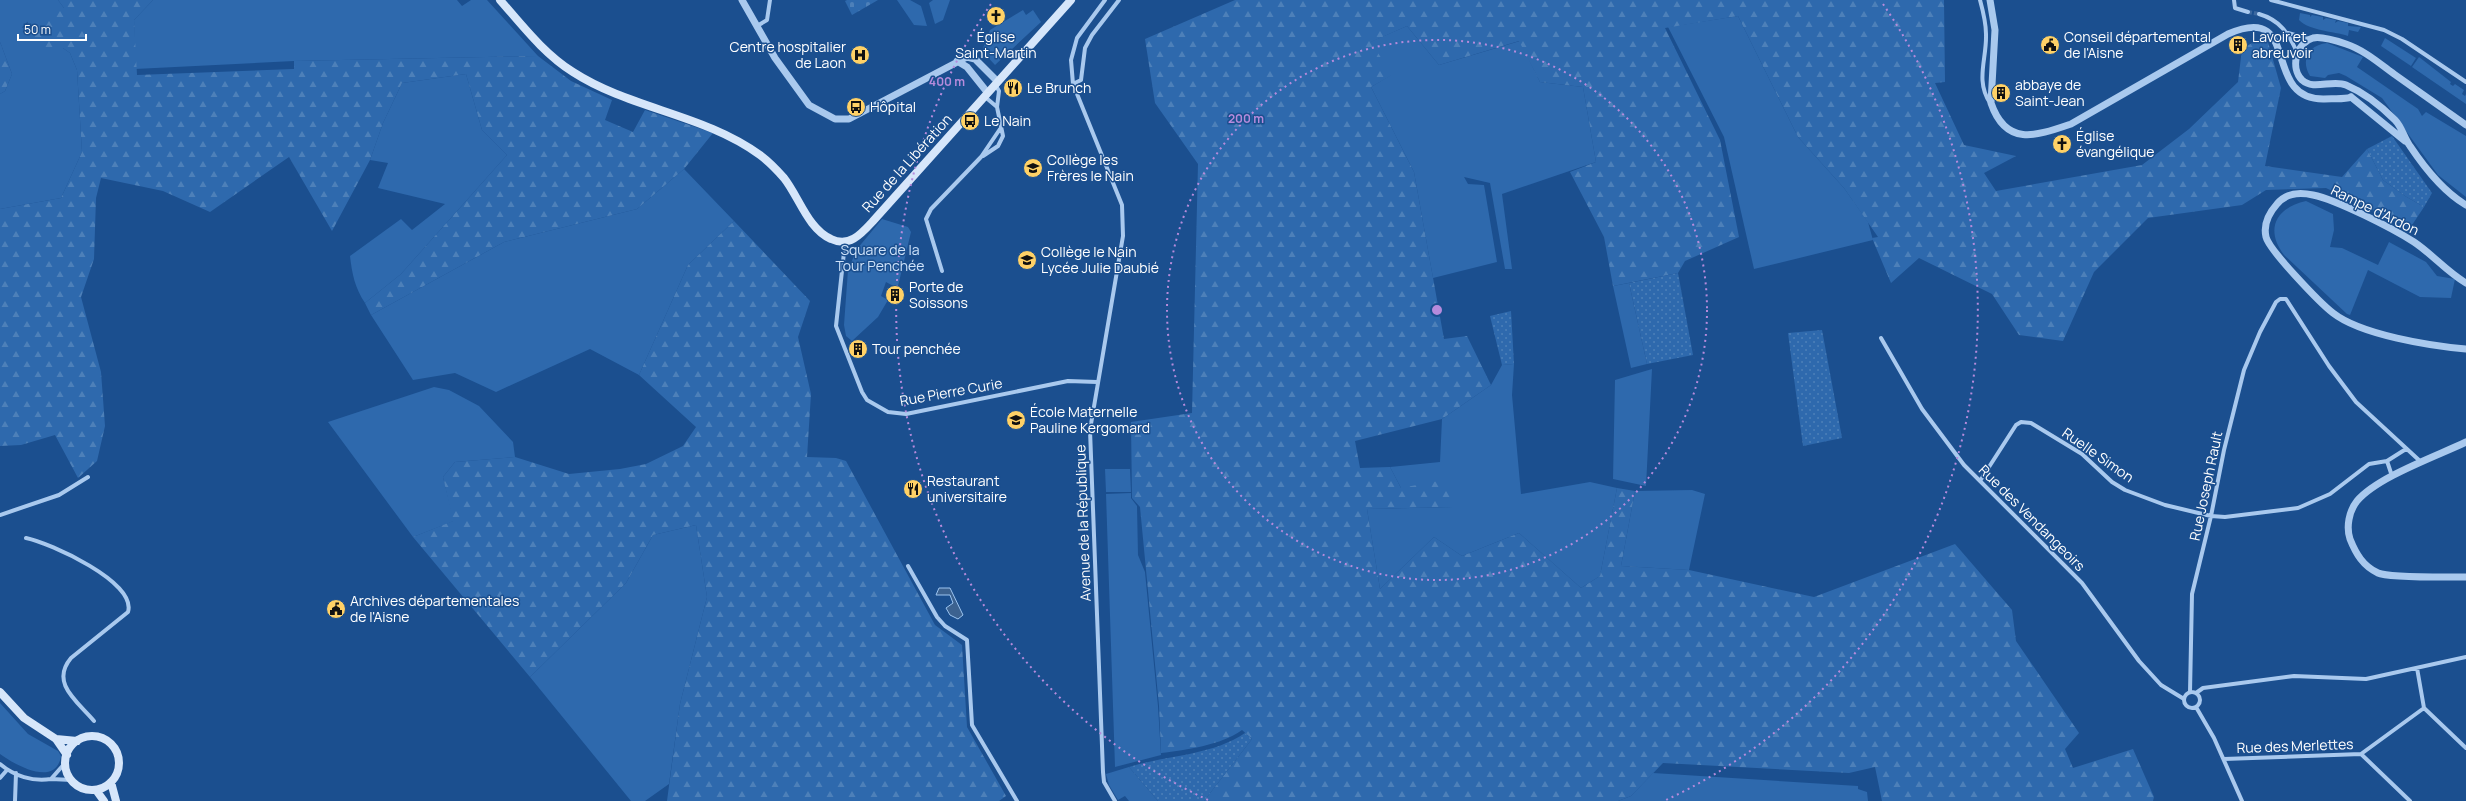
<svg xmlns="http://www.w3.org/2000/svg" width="2466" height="801" viewBox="0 0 2466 801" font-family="Manrope,sans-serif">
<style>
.green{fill:#2e69ad}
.forest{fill:url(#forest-firs)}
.cemetery{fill:url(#cemetery-stones)}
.garden{fill:url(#garden-dots)}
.water{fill:#3c6290;stroke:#9cc4f0}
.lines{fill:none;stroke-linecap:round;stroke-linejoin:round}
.minor-tunnel{stroke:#3d69a0;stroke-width:4;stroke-dasharray:4 2;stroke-linecap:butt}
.minor{stroke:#a9c9ee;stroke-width:4}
.tertiary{stroke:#a9c9ee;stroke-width:7}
.secondary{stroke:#d6e6fa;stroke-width:8}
.ring{fill:none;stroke:#b68bdc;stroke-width:2;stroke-dasharray:2 4}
.labels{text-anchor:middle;stroke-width:3;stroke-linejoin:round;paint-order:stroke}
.poi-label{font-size:14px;fill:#fff;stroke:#1b4f8f;text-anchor:start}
.street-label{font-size:14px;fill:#fff;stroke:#1b4f8f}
.park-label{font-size:14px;fill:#cfe3fa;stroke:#1b4f8f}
.centre{fill:#b68bdc;stroke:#1b4f8f;stroke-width:2}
.ring-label{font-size:12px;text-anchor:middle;font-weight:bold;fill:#b68bdc;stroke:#1b4f8f;stroke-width:3;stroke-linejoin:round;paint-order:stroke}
</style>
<defs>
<pattern id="forest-firs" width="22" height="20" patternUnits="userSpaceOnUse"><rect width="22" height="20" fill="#2e69ad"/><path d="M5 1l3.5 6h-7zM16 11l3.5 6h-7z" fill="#4d80b9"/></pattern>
<pattern id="cemetery-stones" width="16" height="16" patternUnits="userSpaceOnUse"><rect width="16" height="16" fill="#2e69ad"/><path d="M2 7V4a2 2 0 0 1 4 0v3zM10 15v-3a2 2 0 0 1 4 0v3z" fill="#4d80b9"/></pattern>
<pattern id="garden-dots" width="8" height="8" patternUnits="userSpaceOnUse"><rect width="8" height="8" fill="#2e69ad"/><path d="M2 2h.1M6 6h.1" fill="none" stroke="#4d80b9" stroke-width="1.8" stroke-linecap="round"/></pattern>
</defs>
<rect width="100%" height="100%" fill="#1b4f8f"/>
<path class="green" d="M0,0H58L64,8L63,48L70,53L77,70L82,152L61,198L0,209V94L5,91L12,74L0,42Z
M153,0H457L462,6L471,0H487L538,56L294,61L135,69L134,20Z
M897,0H910L921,6L927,26L914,25Z
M933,0H950L943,20L935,24L929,3Z
M1023,10L1026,15L1033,10L1041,22L995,65L982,51L990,30Z
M2300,13L2310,15V17L2312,15L2323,17V20L2326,18L2336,20L2335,23L2338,21L2348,23V26L2361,27L2358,32L2349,30L2348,36C2333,31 2310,31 2299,20Z
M1738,16L1798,137L1844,188L1868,222L1873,240L1754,269L1724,137L1668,27Z
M1407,26L1439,65L1520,41L1540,82L1583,87L1596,162L1502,194L1512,269H1505L1490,183L1464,177L1468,184L1484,185L1497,262L1433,278L1414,172L1371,87L1391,75L1370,42Z
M2385,38L2416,58L2411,66L2381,46Z
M2327,43L2363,57L2357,67L2418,109L2422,116L2426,112L2466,136V197L2438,175L2382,98L2346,76L2339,73L2328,75L2325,78L2310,76C2300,59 2309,45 2327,43Z
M2419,57L2451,82L2450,84L2453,86L2455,84L2464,90L2462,94L2465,96L2466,94V104L2412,67Z
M466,74L482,130L507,155L401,274L365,303C355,288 352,274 350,256L401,219L412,230L445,204L378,188L388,163L370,160L383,123L402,83Z
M684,169L734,221L688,265L639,375L590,349L496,392L455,373L413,380L371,315L504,242L637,209Z
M2306,201L2333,214L2334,230L2330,247L2342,248L2378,265L2389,242L2426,262L2437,276L2455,279L2451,298L2420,297L2368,270L2350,315L2347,314L2284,255C2265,230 2275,208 2306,201Z
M882,219L908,227L911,232L898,286L897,288L886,282L881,296L888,300L878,317L852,341L846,336L844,325L848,270L857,249Z
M1629,283L1647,364L1631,368L1613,286Z
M1514,364L1512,395L1521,494L1590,482L1617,488L1600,576L1581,588L1519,533L1462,556L1434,537L1380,589L1367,509L1452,507L1401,488L1390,467L1440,462L1442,419L1491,385L1502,365Z
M1652,369L1646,486L1613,479L1615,380Z
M434,387L449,390L479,406L513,442L515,457L455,462L443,477L454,521L413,537L328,422Z
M1105,469H1130L1131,492H1106Z
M1692,490L1705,494L1689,570L1621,566L1635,491Z
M1131,493V498L1137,506L1138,555L1145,572L1158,706L1161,755L1115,767L1106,494Z
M696,525L707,597L680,704L669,784L645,801H631L530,677L626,583L653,535Z
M0,703L28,734L58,751L61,756C56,788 15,765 0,754Z
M1129,767L1158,801H1129L1125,796L1118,800L1109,785L1106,774Z
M1653,773L1858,786V789L1867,792L1868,801H1618L1631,796Z"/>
<path class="forest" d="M58,0H153L134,20L137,75L294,69V61L538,56L571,81L612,100L605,120L633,132L645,110L713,133L684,169L637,209L504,242L371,315L365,303L401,274L507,155L482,130L466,74L402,83L383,123L370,160L332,231L289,157L210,212L163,191L101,178L96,198L94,259L81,297L101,372L105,426L97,461L78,478L55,435L21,445L0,446V209L61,198L82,152L77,70L70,53L63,48L43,52L29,27L64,8Z
M1235,0H1944L1945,82L1935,83L1964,145L2016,156L1984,173L1996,191L2142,165L2189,129L2238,82L2242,49L2257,40L2268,42L2281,88L2265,166L2342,177L2367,149L2383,180L2405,196L2424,207L2410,228L2326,188L2266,190L2242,205L2148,218L2094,272L2063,341L2019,335L1992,294L1919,258L1891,283L1872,238L1878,237L1844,188L1798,137L1738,16L1665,28L1720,140L1739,237L1685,261L1678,273L1613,286L1604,237L1570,172L1596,162L1583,87L1540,82L1519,41L1439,65L1407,26L1371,42L1392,75L1371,87L1414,172L1444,339L1467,336L1491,385L1442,419L1355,441L1360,468L1390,467L1401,488L1448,479L1452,507L1367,509L1380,589L1434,537L1462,556L1519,533L1581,588L1600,576L1617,488L1635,491L1621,566L1689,570L1814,597L1955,544L2012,610L2016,641L2079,733L2065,749L2073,768L2133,749L2154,797L2153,801H1882L1875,767L1849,773L1663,763L1631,796L1618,801H1204L1252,739L1242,730C1221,745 1187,750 1161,753L1159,706L1140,507L1132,498L1131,422L1192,413L1198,164L1155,103L1145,39Z
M0,42L12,74L5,91L0,94Z
M734,221L810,301L798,337L811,394L807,457L836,458L846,461L935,625L962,645L967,727L1006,796L999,801H667L680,704L707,597L696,525L653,535L626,583L530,677L413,537L453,521L443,477L455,462L515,457L569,474L620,469L646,464L683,446L696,427L639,375L688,265Z"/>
<path class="cemetery" d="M847,0H878L852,15L845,1Z"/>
<path class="garden" d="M2392,136L2432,193L2424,207L2405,196L2383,180L2367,149Z
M1678,273L1693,355L1647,364L1629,283Z
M1511,311L1514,364L1502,365L1490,316Z
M1822,330L1842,438L1803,446L1788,333Z
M1245,733L1252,739L1204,801H1158L1129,767C1167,755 1211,756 1245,733Z"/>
<path class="water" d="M939,588H950L963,615L958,619L950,615L946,608L953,603L950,595H936Z"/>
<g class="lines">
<path class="minor-tunnel" d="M2248,12L2259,14"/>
<path class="minor" d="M1105,0L1077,38L1071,60L1073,84L1122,205L1123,236L1090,430L1103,772L1104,782L1115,801
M1980,0C1983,11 1986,22 1986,34C1987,59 1975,80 1990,103
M2234,0L2235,8L2248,12
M2271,0L2384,30L2402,39L2466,82
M2259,14C2280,20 2288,33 2297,52
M757,26L767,20L770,0
M2288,33L2309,39
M1073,84L1081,80L1085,48L1092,35L1119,0
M984,96L997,107
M983,156L998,146L1003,136L997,107L999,91L995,84
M845,243L836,326L862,392L867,400L888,412L906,414L1068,381L1097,382
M942,271L926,219L931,209L981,157L1000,129
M1881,338L1922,409L1964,465L2082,583L2139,661L2161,685L2184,699
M2387,461L2392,476
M1980,481L2016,425L2021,422L2031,423L2082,454L2112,482L2125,490L2165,505L2211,516L2225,517L2298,508L2330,494L2369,464L2387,461L2406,449
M0,515L59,495L88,477
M26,538C50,543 137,582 128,612L71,658C50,683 77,701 94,721
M908,566L937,617L945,626L967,640L972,725L1017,801
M2417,668L2424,708L2466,748
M2190,692L2192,594L2211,516L2224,450L2244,370L2260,332L2276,302L2280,299H2286L2329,366L2356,402L2421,462
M2184 700a8 8 0 1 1 16 0a8 8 0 1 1-16 0Z
M2196,693L2203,688L2294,676L2366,679L2466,657
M2196,707L2214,738L2242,801
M2361,754L2410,801
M2224,759L2361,754L2424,708
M66,762L51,779L72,780
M0,764C14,776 33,782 51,779
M0,778L7,770
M15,801L16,773"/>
<path class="tertiary" d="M742,0L775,58L809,105L835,119H849L967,57L975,59L997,81
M1990,0L1995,30L1991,103C2006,147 2036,136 2071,124L2228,34C2303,1 2260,100 2324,99C2332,98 2344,100 2351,97
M957,61L967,67L987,92
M2351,97L2405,141
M2466,125C2442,108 2418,91 2394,74C2379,63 2364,50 2346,44C2337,41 2322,36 2313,38C2296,43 2290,68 2302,80C2314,91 2332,79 2346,85C2365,93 2381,106 2395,120C2402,127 2404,138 2410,146C2424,167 2444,192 2466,205
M2466,283C2447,272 2432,254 2414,242C2392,228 2337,200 2313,195C2300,192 2286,193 2277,204C2269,213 2263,224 2266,237C2269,250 2320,303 2333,313C2361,335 2431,346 2466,349
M2466,442C2437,456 2377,477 2357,501C2349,511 2346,527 2350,539C2356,554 2363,566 2378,573C2388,578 2451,577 2466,577"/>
<path class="secondary" d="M500,0C522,25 544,54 573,72C630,109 704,114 760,155C768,161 777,170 784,178C799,197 808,229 831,239C850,248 862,233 874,220L1071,0
M0,692L24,718L56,739L67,755
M65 763a27 27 0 1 1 54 0a27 27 0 1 1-54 0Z
M56,739L77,741
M111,782L116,801
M96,790L104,801"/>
</g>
<g class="ring">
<circle cx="1437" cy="310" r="270"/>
<path d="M1208 800A541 541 0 0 1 991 4M1883 4A541 541 0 0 1 1666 800"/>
</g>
<defs>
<symbol id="church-disc" viewBox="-11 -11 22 22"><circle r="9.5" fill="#ffd166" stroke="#1b4f8f"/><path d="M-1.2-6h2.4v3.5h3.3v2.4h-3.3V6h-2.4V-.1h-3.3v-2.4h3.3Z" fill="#111"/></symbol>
<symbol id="civic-disc" viewBox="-11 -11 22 22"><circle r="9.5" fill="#ffd166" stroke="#1b4f8f"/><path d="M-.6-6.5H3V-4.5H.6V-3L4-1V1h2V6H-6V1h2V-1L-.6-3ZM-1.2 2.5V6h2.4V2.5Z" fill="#111"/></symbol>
<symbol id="building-disc" viewBox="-11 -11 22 22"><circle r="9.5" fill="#ffd166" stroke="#1b4f8f"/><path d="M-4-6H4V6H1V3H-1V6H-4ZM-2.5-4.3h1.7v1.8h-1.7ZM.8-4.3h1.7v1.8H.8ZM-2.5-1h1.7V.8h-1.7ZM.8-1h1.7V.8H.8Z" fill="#111"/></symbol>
<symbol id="hospital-disc" viewBox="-11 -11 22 22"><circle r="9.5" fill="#ffd166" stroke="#1b4f8f"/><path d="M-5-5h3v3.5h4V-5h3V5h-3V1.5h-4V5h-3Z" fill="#111"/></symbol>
<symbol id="restaurant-disc" viewBox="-11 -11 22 22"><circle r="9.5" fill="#ffd166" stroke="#1b4f8f"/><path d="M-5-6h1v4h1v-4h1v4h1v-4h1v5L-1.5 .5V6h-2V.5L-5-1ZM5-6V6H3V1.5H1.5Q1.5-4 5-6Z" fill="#111"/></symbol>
<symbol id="bus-disc" viewBox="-11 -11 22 22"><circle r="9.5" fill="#ffd166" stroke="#1b4f8f"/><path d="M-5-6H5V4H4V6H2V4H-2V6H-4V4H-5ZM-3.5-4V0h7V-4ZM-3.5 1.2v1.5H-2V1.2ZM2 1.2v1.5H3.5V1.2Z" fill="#111"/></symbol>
<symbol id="school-disc" viewBox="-11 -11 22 22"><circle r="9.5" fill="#ffd166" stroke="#1b4f8f"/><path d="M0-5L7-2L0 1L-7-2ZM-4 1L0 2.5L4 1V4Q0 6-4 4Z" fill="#111"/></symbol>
</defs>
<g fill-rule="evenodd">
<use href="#church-disc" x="985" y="5" width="22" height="22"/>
<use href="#civic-disc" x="2039" y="34" width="22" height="22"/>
<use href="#building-disc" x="2227" y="34" width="22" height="22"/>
<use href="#hospital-disc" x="849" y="44" width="22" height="22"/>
<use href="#restaurant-disc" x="1002" y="77" width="22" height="22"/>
<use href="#building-disc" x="1990" y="82" width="22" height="22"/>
<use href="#bus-disc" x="845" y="96" width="22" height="22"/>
<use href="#bus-disc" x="959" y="110" width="22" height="22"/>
<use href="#church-disc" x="2051" y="133" width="22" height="22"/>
<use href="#school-disc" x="1022" y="157" width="22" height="22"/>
<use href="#school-disc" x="1016" y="249" width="22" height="22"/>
<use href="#building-disc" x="884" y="284" width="22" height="22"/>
<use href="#building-disc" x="847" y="338" width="22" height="22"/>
<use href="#school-disc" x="1005" y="409" width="22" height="22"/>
<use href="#restaurant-disc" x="902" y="478" width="22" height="22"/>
<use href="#civic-disc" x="325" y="598" width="22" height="22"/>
</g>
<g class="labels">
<g class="poi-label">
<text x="996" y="42" text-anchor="middle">Église<tspan x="996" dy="16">Saint-Martin</tspan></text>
<text x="2064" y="42">Conseil départemental<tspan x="2064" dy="16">de l'Aisne</tspan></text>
<text x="2252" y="42">Lavoir et<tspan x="2252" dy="16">abreuvoir</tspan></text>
<text x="846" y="52" text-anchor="end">Centre hospitalier<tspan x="846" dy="16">de Laon</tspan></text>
<text x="2015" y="90">abbaye de<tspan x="2015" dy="16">Saint-Jean</tspan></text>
<text x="1027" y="93">Le Brunch</text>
<text x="870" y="112">Hôpital</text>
<text x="984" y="126">Le Nain</text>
<text x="2076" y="141">Église<tspan x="2076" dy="16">évangélique</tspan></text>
<text x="1047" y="165">Collège les<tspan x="1047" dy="16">Frères le Nain</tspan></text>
<text x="1041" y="257">Collège le Nain<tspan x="1041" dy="16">Lycée Julie Daubié</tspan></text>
<text x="909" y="292">Porte de<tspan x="909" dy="16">Soissons</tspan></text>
<text x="872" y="354">Tour penchée</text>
<text x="1030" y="417">École Maternelle<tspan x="1030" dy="16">Pauline Kergomard</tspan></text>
<text x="927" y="486">Restaurant<tspan x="927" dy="16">universitaire</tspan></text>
<text x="350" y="606">Archives départementales<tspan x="350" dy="16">de l'Aisne</tspan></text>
</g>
<g class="street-label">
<text transform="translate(907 163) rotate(-48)" y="5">Rue de la Libération</text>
<text transform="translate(2375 210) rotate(26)" y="5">Rampe d'Ardon</text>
<text transform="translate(951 392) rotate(-10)" y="5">Rue Pierre Curie</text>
<text transform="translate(2098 455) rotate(35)" y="5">Ruelle Simon</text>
<text transform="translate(2206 486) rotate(-78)" y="5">Rue Joseph Rault</text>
<text transform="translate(2032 518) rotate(45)" y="5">Rue des Vendangeoirs</text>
<text transform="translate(1083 523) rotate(-92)" y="5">Avenue de la République</text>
<text transform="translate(2295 746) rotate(-2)" y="5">Rue des Merlettes</text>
</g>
<g class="park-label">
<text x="880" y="255">Square de la<tspan x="880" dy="16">Tour Penchée</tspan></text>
</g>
</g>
<circle cx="1437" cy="310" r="6" class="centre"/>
<g class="ring-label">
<text x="947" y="86">400 m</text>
<text x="1246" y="123">200 m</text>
</g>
<path d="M18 34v6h68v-6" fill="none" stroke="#ffffff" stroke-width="2"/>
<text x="24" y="34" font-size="12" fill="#ffffff" stroke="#1b4f8f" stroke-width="3" paint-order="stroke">50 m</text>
</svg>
